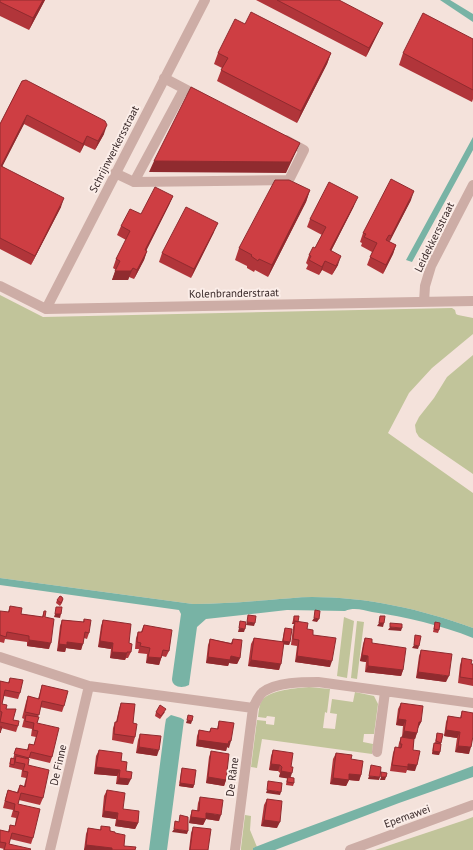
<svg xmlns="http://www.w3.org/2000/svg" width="473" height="850" viewBox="0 0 473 850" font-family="'PT Sans',sans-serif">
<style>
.green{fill:#c1c49a}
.water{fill:#78b3a5}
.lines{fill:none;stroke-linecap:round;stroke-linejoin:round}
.minor{stroke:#cdada6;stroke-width:10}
.wall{fill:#b1353a}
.shaded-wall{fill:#902b2f}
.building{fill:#ce3e43;stroke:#902b2f}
.labels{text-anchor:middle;stroke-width:4;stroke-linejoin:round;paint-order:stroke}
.street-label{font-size:11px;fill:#382828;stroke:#fbede8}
</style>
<rect width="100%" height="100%" fill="#f4e2db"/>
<path class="green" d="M0,295L43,317L452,308L455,310L456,314L458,315L473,318V334L432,368L409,393L388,433L473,493V628C421,609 367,597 312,597C298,597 283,599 269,600C243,602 218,604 193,604L0,578Z
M473,355V474L419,437L416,432L415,425L419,417L434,398L447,377Z
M344,617L354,621L347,678L337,676Z
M357,621L364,622L357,679L351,678Z
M309,687L330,689L327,713L325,712L323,728L335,729L337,714L330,713L332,699L353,702L355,692L374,696L378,704L374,734H364L363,742L373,744L372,754L262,739L257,768L251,767L257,720L266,721V724L274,725L275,717L267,716L266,718L258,717C259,710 259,704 263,699C271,690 297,688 309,687Z
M245,815L251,816L250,830L257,847L253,848V850H241V848Z
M473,817V850H375L465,820Z"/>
<path class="water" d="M440,0H450L473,14V22Z
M473,137V150L412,262L406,260Z
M0,578L193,604C218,604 243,602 269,600C283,599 298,597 312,597C367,597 421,609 473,628V638C441,625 406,617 372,612C363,610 354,607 345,611L287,610L206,619L197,627L189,685C182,689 172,687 172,679L181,614L179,610L0,585Z
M171,715L181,718L184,720L167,850H149L165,725L166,719Z
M473,766V777L399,803L275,850H253V848L281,837Z"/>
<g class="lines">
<path class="minor" d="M164,78L200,97
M115,173L134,182L289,180L304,150L286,140
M134,182L184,89
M0,286L46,309L473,301
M424,302L425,286L431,266L473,185
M46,309L205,0
M0,657L89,686L253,708
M377,752L385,692
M50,850L89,686
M235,850L253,708C256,702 258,696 263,692C277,682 302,682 318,682L473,703
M350,850L473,805"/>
</g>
<path class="wall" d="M0,0H45L29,30L0,16Z
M256,0H339L379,31L366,57Z
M245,24L331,53L327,64L297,123L217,81L222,68L214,64L218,53Z
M473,39V99L472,102L399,65L403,53Z
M22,81L104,134L95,150L84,145L80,153L24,124L2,166L61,207L31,265L0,249V124Z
M310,190L306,202L268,277L255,270L254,272L247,268V266L235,260L239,248Z
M173,196L169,205L146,251H147L144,260L134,279L129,277L128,280H112L116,270L113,268L116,259L126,240L117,235L121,226L141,214Z
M411,200L389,242L396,245L393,254L383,274L367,265L372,252L361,246L362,243L360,242L363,233Z
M354,206L331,251L338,265L332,275L322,270L319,275L306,269L308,265L306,263L309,255L315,248L322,235L307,227L310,219Z
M214,232L191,278L159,262L162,253Z
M63,599L62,603L60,606L56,603L57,600Z
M10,606L21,614L42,617L44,611L45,617L49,649L27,646V642L5,639L4,643L0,642V612H8Z
M294,616L298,622L313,635L330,667L295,662L297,646L291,645L293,627L294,624H292Z
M84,619L89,633L87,639L84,638L81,650L66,648L65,652L57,651L60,626L62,620L83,622Z
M103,620L129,643L131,652L128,658H126L125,660L110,658L111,649L98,647L101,626Z
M435,622L439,630L438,633L433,632Z
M144,625L169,651L166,657L162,656L159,665L146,663L147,654L138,653L139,649H135L136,638L138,632H141Z
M285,628L290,642L289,645L283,644L279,670L248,666L251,644L254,638L282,642L284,631Z
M365,638L403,670L401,676L365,672L366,662L360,661L363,644Z
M210,639L231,643L233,639L240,658L237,664L229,663L228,666L206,663L208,645Z
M421,650L446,682L416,678L419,656Z
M462,658L471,664H473V686L458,683L460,665Z
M10,678L20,693L18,699L4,696L2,704L18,726L16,732L1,728L0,733V681L8,683Z
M42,685L64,706L62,712L40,707L38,717L37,723L52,757L50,763L29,758L28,765L43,798L40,805L19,800L18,804L33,838L31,844L10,839L9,844L30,850H3L4,849L0,848V830L8,832L10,825L15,826L16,818L11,817L13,810L3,808L6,796L8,790L17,792L20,785L24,786L26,778L21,777L22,770L9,767L10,761L11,758L13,759L16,748L27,750L29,744L34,745L36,737L31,736L32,729L22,727L24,719L22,718L26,702L28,696L38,699Z
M121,703L133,723L135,737L133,744L112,740L113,728L115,722H116L119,709Z
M401,703L421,722L418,728L415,739H414L413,750L415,771L407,770L406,773L390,771L393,753L395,747L398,748L399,743L401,737H402L403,726L396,725L398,709Z
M462,711L469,754L455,752L457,738L444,736L446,722L448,716L460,718Z
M156,712H165L160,719L155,716Z
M219,721L229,748L227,747L226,751L196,746L197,736L199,730L209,732L211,728L217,729Z
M437,733L441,743L439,755L432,754L433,746L435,743Z
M140,734L157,756L136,753L138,740Z
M99,750L121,761L126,771L128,785L116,784L117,776L94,774L96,756Z
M273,750L291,767L290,778L294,783L293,786L286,785L287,778L279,777L280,773L278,771L269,770L271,756Z
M211,751L226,780L224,786L206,783L209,757Z
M336,753L351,759L361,775L359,781L349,780L346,786L330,784L333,759Z
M182,768L194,785L193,788L179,786L181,772Z
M107,790L123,809L138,823L135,829L115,826L116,819L102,817L104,796Z
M200,797L219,821L206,819L203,825L189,823L190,817L192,810L197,811L198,803Z
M267,799L277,828L261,826L264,805Z
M101,826L115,833L124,846L135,850H84L86,834L88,828L100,830Z
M193,827L208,850H189L191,833Z"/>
<path class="shaded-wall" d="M43,0H45L29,30L33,18Z
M383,23L366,57L369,48Z
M331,53L327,64L297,123L301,111Z
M27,115L24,124L0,171L1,166Z
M107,125L104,134L95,150L98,141Z
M87,136L84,145L80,153L83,144Z
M300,143L295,154L286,173L149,172L154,161Z
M310,190L306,202L268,277L272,265Z
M414,191L411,200L388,245L391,236Z
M173,196L169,205L142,259L145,250Z
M358,197L354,206L327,259L330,250Z
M64,198L61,207L31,265L35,256Z
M218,223L214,232L191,278L194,269Z
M396,245L393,254L383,274L386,265Z
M147,251L144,260L134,279L137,270Z
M341,256L338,265L332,275L336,266Z
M325,261L322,270L319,275L322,267Z
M133,268L128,280H112L115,271Z
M55,614H61L60,618L54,617Z
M314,618L319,619L317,622L312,621Z
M294,621L298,622L295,621L294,624H292Z
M247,622L255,623L254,626L246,625Z
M379,623H384L383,627L377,626Z
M390,627L402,628L401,631L388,630Z
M239,628L245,629L244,632H238Z
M29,640L51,643L49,649L27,646Z
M100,641L113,643L111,649L98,647Z
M283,641L290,642L289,645L282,644Z
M67,642L83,644L81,650L66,648L65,652L57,651L59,644Z
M414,645L419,646L418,649L412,648Z
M112,652L127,653L125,660L110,658Z
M362,655L368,656L366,662L360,661Z
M231,656L240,658L237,664L229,663L228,666L206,663L208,657Z
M297,656L332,661L330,667L295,662Z
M148,657L161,658L159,665L146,663Z
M251,660L281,664L279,670L248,666Z
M368,666L403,670L401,676L365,672Z
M418,672L449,676L446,682L416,678Z
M398,719L406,720L403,726L396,725Z
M187,720L192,721L191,724L186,723Z
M419,722H421L418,728H416Z
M446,730L460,732L457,738L444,736Z
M404,731L417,733L415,739L402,737Z
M198,740L229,741H231L229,748L227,747L226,751L196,746Z
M458,746L471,747L469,754L455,752Z
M139,747L159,750L157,756L136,753Z
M433,751L440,752L439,755L432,754Z
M271,764L280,765L278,771L269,770Z
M408,764L417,765L415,771L407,770Z
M96,767L120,770L117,776L94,774Z
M281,771L292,773L290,779L279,777Z
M349,774L361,775L359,781L349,780L346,786L330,784L333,778Z
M369,776L380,777L379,780L368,779Z
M208,777L226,780L224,786L206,783Z
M381,777H386L385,780H380Z
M119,778L131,779L128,785L116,784Z
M180,783L194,785L193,788L179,786Z
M267,790L281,792L280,795L266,793Z
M104,811L118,813L116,819L102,817Z
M206,813L221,815L219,821L206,819L203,825L189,823L191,817Z
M117,820L138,823L135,829L115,826Z
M264,820L280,822L277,828L261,826Z
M174,829L188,831L187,834L172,832Z
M86,845L112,848V850H84Z"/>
<path class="building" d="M0,0H43L33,18L0,2Z
M277,0H339L383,23L369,48Z
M251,12L331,53L301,111L221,70L228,58L218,53L235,19L245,24Z
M423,13L473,39V90L403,53Z
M26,80L105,121L107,125L98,141L87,136L83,144L27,115L1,166L64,198L35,256L0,238V124L22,81Z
M191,87L300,143L290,162L154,161Z
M391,179L414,191L391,236L389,235L386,240L396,245L386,265L370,257L377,243L364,237L366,234L363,233Z
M275,180H289L310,190L272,265L259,259L258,261L251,256L252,255L239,248Z
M329,182L358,197L330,250L341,256L336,266L325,261L322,267L309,260L311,256L309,255L313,247L315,248L326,227L310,219Z
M155,187L173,196L145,250L147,251L137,270L133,268L131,271H115L120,261L116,259L130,231L121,226L130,209L141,214Z
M186,207L218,223L194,269L162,253Z
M60,596L62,597L63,599L61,603L57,600Z
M10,606L22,608L21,614L43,617L44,611H46L45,617L54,619L51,643L29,640V636L7,632L6,637L0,635V611L9,612Z
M56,607H62L61,614H55Z
M315,610L320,611L319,619L314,618Z
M248,615L256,616L255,623L247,622Z
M294,616H299L298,622L294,621Z
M380,616H385L384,623H379Z
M84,619L91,620L89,633L85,632L83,644L67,642V645L59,644L62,620L84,622Z
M103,620L131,624L129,643L132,644L131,652H127V653L112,652L113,643L100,641Z
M240,621L246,622L245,629L239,628Z
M295,621L308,623L307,629L313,630V635L336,638L332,661L297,656L299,640L293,639Z
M435,622L440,623L439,630L434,629Z
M390,623L402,624V628L390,627Z
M144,625L172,630L169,651L163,650L161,658L148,657L150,648L140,646L141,643L137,642L138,632H142Z
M285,628L292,629L290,642L283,641Z
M415,635L421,636L419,646L414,645Z
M254,638L284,642L281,664L251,660Z
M365,638L372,639V643L406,648L403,670L368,666V656L362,655Z
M210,639L232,644L233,639L242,640L240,658L231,656L230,660L208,657Z
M421,650L452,654L449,676L418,672Z
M462,658L472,660L471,664H473V679L460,677Z
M10,678L23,680L20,693L5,690L2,704L7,705L6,709H16L13,720L19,721L18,726L0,722L2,712L0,711V681L9,683Z
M42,685L68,691L64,706L42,701L39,715L25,712L28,696L39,699Z
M121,703L135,704L133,723L137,724L135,737L114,734L115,722H117Z
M401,703L423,706L421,722H419L417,733L404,731L406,720L398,719Z
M160,705L166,709L161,716L156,712Z
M462,711L473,713V736L471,747L458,746L460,732L446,730L448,716L461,718Z
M26,715L39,717L37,723L59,728L52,757L31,752L29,758L14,754L16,748L28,750L29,744L34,745L38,731L33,730L34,723L25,721Z
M188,715L193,716L192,721L187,720Z
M219,721L234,723L231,741H229L228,744L198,740L199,730L210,732L211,728L218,729Z
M0,727H2L0,733Z
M437,733L443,734L441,743L436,741Z
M140,734L161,736L159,750L139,747Z
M401,737L414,739L413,750L420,751L417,765L408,764V767L392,765L395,747L401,748L402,744H400Z
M434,743L441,744L440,752L433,751Z
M99,750L122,753L121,761L127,762L126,771L132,772L131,779L119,778L120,770L96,767Z
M273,750L293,753L291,767H293L292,773L281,771L282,767L280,765L271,764Z
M211,751L229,754L226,780L208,777Z
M336,753L352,755L351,759L363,761L361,775L349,774V780L333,778Z
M16,756L29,759L28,765L49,770L43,798L21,793L18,804L40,809L33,838L12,833L9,844L31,849L30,850H4L6,843L0,842V830L9,832L10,825L15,826L19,812L14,811L15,804L5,801L8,790L18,793L20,785L25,787L28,772L23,771L25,764L15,762Z
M11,758L15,759L14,765L10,764Z
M371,765L381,767L380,777L369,776Z
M182,768L196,770L194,785L180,783Z
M381,772L387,773L386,777H381Z
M288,777L294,778V783L287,782Z
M268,781L282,783L281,792L267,790Z
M107,790L125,793L123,809L139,811L138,823L117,820L118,813L104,811Z
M200,797L223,800L221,815L206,813V819L191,817L192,810L199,811Z
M267,799L282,801L280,822L264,820Z
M180,815L188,817V831L174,829L175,821L179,822Z
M101,826L110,827V831L115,832V833L125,835L124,846L136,847L135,850H112V848L86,845L88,828L101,830Z
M193,827L211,829L208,850H190Z"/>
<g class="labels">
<g class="street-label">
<text transform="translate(114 149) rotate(-63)" y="4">Schrijnwerkersstraat</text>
<text transform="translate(434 237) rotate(-64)" y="4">Leidekkersstraat</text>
<text transform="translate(234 293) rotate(-1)" y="4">Kolenbranderstraat</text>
<text transform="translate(58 765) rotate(-77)" y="4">De Finne</text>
<text transform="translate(232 777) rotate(-83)" y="4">De Râne</text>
<text transform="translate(407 816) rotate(-20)" y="4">Epemawei</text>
</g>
</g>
</svg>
